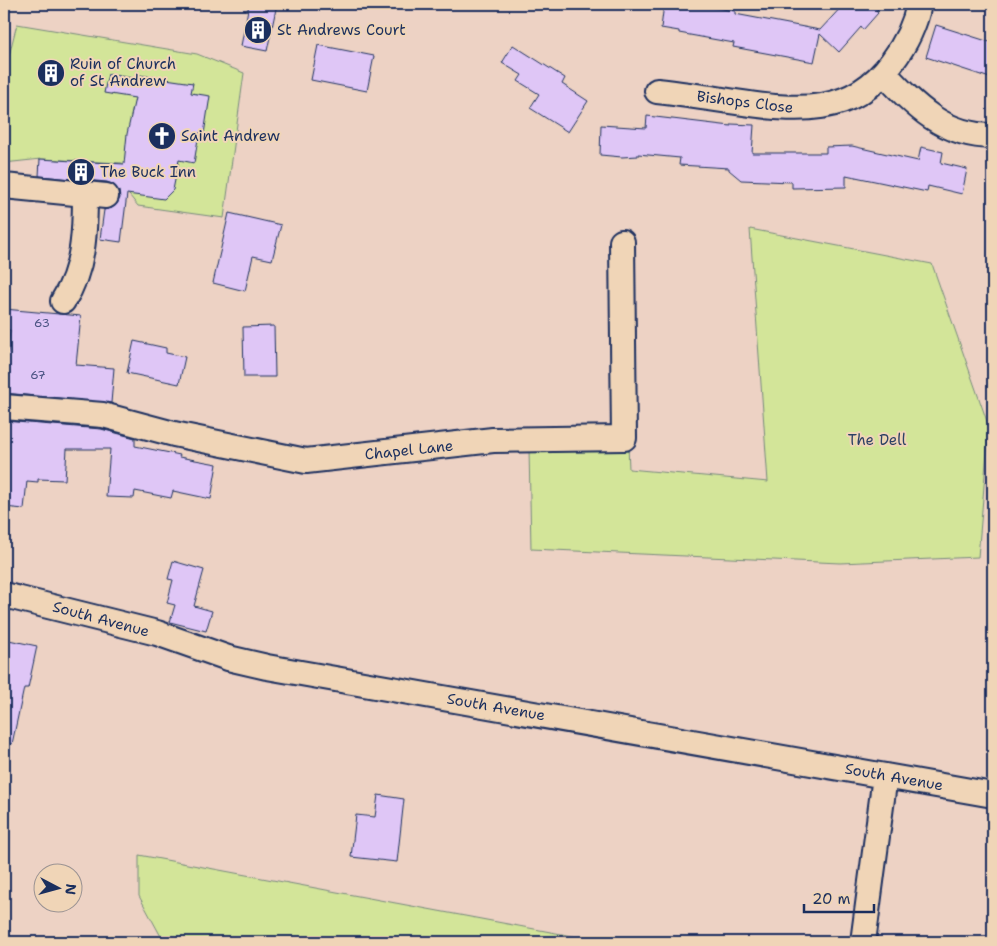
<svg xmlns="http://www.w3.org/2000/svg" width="997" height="946" viewBox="0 0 997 946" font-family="'Shantell Sans',sans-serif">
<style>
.green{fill:#d3e599;stroke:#778a7c}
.building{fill:#dfc6f6;stroke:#1b2f5e}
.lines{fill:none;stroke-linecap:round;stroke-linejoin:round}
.minor-casing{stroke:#1b2f5e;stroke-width:28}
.minor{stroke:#f0d5b7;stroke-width:24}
.labels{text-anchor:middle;stroke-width:4;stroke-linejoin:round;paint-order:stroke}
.number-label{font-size:12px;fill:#4c5584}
.poi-label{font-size:15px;fill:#1b2f5e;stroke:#f0d5b7;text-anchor:start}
.street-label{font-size:15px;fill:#1b2f5e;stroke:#f0d5b7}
.park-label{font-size:15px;fill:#2d4164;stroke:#f0d5b7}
</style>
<rect width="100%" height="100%" fill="#edd2c4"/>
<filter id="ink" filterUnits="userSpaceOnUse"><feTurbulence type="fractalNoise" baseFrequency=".02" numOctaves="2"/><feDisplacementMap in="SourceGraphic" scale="10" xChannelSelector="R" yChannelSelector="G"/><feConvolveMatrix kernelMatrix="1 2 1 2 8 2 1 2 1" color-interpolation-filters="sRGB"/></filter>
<g filter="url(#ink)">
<path class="green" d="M17,24L197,54L244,73L224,218L138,206L121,185L122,163L41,159L4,163L5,71Z
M750,229L932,264L989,427L978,557L840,563L531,549L529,448L628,445L629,469L768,482Z
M139,855L604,942H164L139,896Z"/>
<path class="building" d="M249,4H277L267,51L241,46Z
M664,4L703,6L735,11V14L820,30L844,4H882L876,11L878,13L863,30L861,27L839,52L820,34L814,62L733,47L734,43L679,33V31L661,28Z
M936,25L993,43V79L926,57Z
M318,45L374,56L367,91L311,80Z
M513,45L565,78L562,84L588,101L568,132L530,108L539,94L518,81L522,75L502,63Z
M108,74L138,79L139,75L193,83L191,93L210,96L204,134L199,133L194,163L179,160L173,190L164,199L127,194L121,242L100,239L104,210L112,208L117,204L120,198L119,191L114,185L107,182L39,176L40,159L124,164L127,134L135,98L104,93Z
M647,116L731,126V124L754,125L752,153H826V147L852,146L918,161L921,147L943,152L941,163L967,169L962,194L928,186L927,192L846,175V187L792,188V182L741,180L729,170V168L679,165L680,158L638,154V156L622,157L600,155L601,125L646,128Z
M229,213L281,225L272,260L253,256L245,291L213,283Z
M4,309L81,316L76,365L114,368L111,403L4,393L10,330H4Z
M274,326L275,377H244L243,327Z
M134,341L166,348V353L185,357L179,384L127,373Z
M4,421L101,429L135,438V446L180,455L179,457L217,464L211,499L173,491L171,498L135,491L134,498L106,497L110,449H67L65,480L38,479V482L27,481L24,509L4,507Z
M173,561L204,570L194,606L212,611L206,631L170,622L175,605L167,603L173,580L168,579Z
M4,639L37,646L28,688H24L12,744L4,743Z
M378,795L404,799L397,862L351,857L356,815L375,817Z"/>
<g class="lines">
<defs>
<path id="minor" d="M884,73C916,107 944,136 993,136
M657,91C684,94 710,98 736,102C796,111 852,117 892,62C905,45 915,25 919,4
M4,186L85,194C85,231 84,269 63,301
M85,194L106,196
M4,407L103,415L174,434L306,461L493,440L624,438L622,242
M4,595L157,633L228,658L267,667L993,795
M863,942L885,776"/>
</defs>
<use href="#minor" class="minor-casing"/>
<use href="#minor" class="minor"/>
</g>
</g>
<defs>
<symbol id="building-disc" viewBox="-11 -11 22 22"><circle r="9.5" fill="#1b2f5e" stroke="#f0d5b7"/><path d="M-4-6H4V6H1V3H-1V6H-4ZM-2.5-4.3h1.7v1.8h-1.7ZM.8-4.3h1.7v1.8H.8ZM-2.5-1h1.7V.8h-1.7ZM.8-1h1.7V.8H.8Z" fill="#fff"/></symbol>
<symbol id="church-disc" viewBox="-11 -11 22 22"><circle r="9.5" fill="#1b2f5e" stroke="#f0d5b7"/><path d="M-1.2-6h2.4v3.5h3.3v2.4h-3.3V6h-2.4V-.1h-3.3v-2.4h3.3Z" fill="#fff"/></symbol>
</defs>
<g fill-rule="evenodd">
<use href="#building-disc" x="242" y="14" width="32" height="32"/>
<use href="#building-disc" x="35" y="57" width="32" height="32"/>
<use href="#church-disc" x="146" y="120" width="32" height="32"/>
<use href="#building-disc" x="65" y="156" width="32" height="32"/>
</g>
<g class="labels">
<g class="number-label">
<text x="42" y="327">63</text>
<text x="38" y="379">67</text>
</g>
<g class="poi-label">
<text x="277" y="35">St Andrews Court</text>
<text x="70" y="69">Ruin of Church<tspan x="70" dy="17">of St Andrew</tspan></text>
<text x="181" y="141">Saint Andrew</text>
<text x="100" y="177">The Buck Inn</text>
</g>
<g class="street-label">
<text transform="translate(745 102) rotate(7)" y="5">Bishops Close</text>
<text transform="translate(409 450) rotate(-6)" y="5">Chapel Lane</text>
<text transform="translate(101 619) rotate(15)" y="5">South Avenue</text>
<text transform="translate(496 707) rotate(10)" y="5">South Avenue</text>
<text transform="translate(894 777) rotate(10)" y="5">South Avenue</text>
</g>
<g class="park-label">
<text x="877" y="445">The Dell</text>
</g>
</g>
<rect width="997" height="946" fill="none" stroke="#f0d5b7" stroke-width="20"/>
<rect x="10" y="10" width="977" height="926" fill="none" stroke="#1b2f5e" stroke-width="2" filter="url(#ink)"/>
<g transform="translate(58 888) rotate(96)"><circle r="24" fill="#f0d5b7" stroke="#9b9393"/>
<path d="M0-4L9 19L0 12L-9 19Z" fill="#1b2f5e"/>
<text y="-8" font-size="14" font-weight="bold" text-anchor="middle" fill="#1b2f5e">N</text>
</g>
<path d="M804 904v8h70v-8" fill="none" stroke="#1b2f5e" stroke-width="2.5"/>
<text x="812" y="904" font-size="15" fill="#1b2f5e" stroke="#f0d5b7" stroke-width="4" paint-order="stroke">20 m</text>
</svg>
